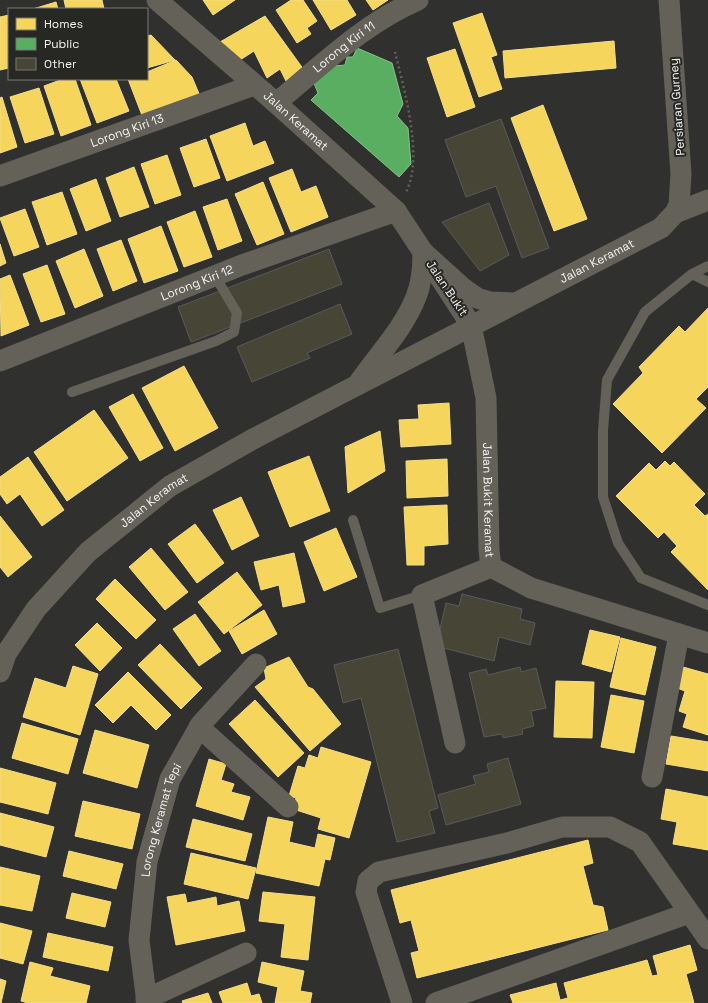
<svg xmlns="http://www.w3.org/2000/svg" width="708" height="1003" viewBox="0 0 708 1003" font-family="'Space Grotesk',sans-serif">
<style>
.homes{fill:#f6d55c;stroke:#f5de88}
.public{fill:#5aae61;stroke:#88c28c}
.building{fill:#474536;stroke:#5a5a58}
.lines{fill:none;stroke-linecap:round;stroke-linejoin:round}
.path{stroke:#64615c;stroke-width:2.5;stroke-dasharray:2 3;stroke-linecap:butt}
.lane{stroke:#646159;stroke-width:10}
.street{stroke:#646159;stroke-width:21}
.labels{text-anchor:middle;stroke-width:4;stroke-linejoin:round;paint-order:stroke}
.street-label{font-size:12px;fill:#f2f2f0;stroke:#272724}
</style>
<rect width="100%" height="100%" fill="#30302e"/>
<path class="homes" d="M64,0H102L104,9H66Z
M203,0H235L213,15Z
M291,0H303L317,21L307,28L311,34L297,43L276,10Z
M313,0H347L356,15L331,30Z
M366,0H388L373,10Z
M56,2L58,9H33Z
M482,13L497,55L491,57L502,89L479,97L453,23Z
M9,15V68L0,70V17Z
M265,16L304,70L286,81L280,69L267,78L254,51L240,60L220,42Z
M151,35L175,60L147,68V36Z
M614,41L616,68L505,78L503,51Z
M455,49L475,107L447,117L427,58Z
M176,60L192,77L200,96L143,118L128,79H147V72Z
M63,79H75L91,125L61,136L44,86Z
M80,79H116L129,111L97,123Z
M39,88L54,134L25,143L10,97Z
M2,97L17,147L0,153V98Z
M543,105L587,219L554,231L511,118Z
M245,123L253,146L265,141L274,163L227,181L210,136Z
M206,139L220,178L194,187L180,148Z
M167,155L181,195L155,204L141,164Z
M134,167L149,207L120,217L106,178Z
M292,169L301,192L316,186L328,217L291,232L269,178Z
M96,179L111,221L86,231L70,189Z
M263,182L284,234L257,245L235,194Z
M62,192L77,234L47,245L32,202Z
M227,199L242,241L218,250L203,207Z
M25,209L39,247L14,256L0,218Z
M195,211L212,257L184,267L167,222Z
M161,226L178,271L144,283L128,239Z
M121,240L137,281L113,291L97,249Z
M0,244L6,263L0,266Z
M84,249L103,296L75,308L56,261Z
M47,265L65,314L41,322L23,274Z
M10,275L29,325L1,336L0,279Z
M708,308V387L696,399L706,408L662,453L613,404L643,373L639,367L679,326L685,332Z
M184,366L218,428L175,451L142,388Z
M133,394L163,448L140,461L109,407Z
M449,403L451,444L401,447L399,420L419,419L418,405Z
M94,410L128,458L67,501L34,452Z
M380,431L385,471L348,493L345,447Z
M309,456L330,511L290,527L268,472Z
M28,457L64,510L42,526L20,494L7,504L0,494V477Z
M447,459L448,496L407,498L406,461Z
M665,461L670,466L674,462L705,494L694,505L705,516L708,514V590L671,552L677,546L664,532L658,538L616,496L649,463L656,470Z
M241,497L259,536L232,550L213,510Z
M447,505L448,544L424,546V565H407L404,507Z
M0,516L32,557L8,577L0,567Z
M195,524L224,563L197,583L168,544Z
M336,528L357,577L324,591L304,542Z
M151,548L188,592L165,610L129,567Z
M294,553L305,602L283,607L279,585L261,590L254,562Z
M237,572L262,605L224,634L198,602Z
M115,579L156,620L136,639L96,599Z
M264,610L277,634L242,654L229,631Z
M195,614L221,651L199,666L173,629Z
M97,623L122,648L100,671L75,645Z
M590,630L620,637L611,672L582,664Z
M621,638L656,647L645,695L610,687Z
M160,644L202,688L181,709L138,665Z
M289,657L308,687L313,689L341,724L310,751L255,687L266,679L264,668Z
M73,666L98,674L80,735L23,717L35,678L66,688Z
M683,667L708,674V735L683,727L687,714L679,711L685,691L677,688Z
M128,672L171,715L156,730L131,705L113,723L95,705Z
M556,681L594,682L592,738L554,737Z
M611,695L644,701L634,753L601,747Z
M255,700L304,753L278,777L229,724Z
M22,723L78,739L68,774L12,758Z
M95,730L149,745L137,788L83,773Z
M671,736L708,742V771L666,764Z
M321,747L371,762L349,838L318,829L321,818L293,809L296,798L289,796L298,766L305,768L309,755L318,758Z
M209,759L226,764L221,780L234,784L231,792L250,797L243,820L196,806Z
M0,768L56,783L48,814L0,802Z
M666,789L708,797V850L673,844L677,822L661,819Z
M83,801L140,814L132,849L75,836Z
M0,813L54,827L46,857L0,845Z
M268,817L293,822L289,842L315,848L318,834L335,838L330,860L325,859L319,886L256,873Z
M193,819L252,834L245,861L186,847Z
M588,840L593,863L583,866L593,905L603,907L608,930L417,978L411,953L419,951L411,920L400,923L391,890Z
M69,851L123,864L116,889L63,876Z
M191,853L256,868L248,899L184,884Z
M0,867L40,876L32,911L0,905Z
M263,892L315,897L308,960L281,957L285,924L259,921Z
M72,893L111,902L105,927L66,918Z
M185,894L187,903L216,897L217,906L239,901L245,931L176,945L167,897Z
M0,923L32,931L23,964L0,958Z
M48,933L113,947L108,971L43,957Z
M690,945L697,970L686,974L694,1003H513L510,995L556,983L560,1000L568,998L564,983L647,960L652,976L658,975L653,956Z
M30,962L53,968L50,976L90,986L86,1003H28L21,1001Z
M262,962L304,971L300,991L312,993L310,1003H275L278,987L258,982Z
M0,979L6,981L1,1003H0Z
M247,983L251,996L259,994L262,1003H223L219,992Z
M208,993L212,1003H183L182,1001Z"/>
<path class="public" d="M357,48L392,63L403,104L397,116L408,128L411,164L399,177L311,100L318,93L313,81L334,66L345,65L347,57H353Z"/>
<path class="building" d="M501,119L549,248L522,258L496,186L466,197L445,140Z
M489,203L509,255L480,271L442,222Z
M329,249L342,284L191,342L178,307Z
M340,304L352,334L307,353L310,358L252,382L237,347Z
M462,594L522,609L520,619L535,623L530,645L499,637L494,661L436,646L446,603L459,606Z
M398,649L438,808L429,811L435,833L397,842L361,698L343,703L334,665Z
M520,667L521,672L536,668L546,708L531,711L534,726L522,729L523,734L503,738L502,734L484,737L469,673L486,669L488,675Z
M508,758L521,804L446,825L438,795L476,784L473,776L489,772L487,764Z"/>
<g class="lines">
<path class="path" d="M395,52C404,89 424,158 406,192"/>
<path class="lane" d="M708,266L692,274L645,312L607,380L603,430V497L618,543L641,578L708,605
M692,274L708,282
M72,392L216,341L234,332L237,313L215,276
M353,520L380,608L422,595"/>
<g class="street">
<path id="s1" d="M157,0L276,103L396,211L423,252L464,289L477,298L490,302L514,303"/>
<path id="s2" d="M276,103C321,66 364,23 418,0"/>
<path id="s3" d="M0,176L254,85"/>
<path d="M675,213L708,200"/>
<path id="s4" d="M439,276L471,325L486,398L489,550L491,567"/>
<path id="s5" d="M0,361L242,265L396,211"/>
<path d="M360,381C379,354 404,328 416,297C422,283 423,267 423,252"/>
<path d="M491,567L531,588L708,643"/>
<path id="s6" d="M0,672L6,654L36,609L88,552L170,486L255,438L661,228L675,213L679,205L681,174L669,0"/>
<path d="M199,727L288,807"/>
<path d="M455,743L422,595L491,567"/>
<path d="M652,777L679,634"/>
<path d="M146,999L246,953"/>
<path id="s7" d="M147,1003L139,940L147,862L170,779L201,724L256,664"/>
<path d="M402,1003L366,892L368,881L379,872L507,843L562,827H610L640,842L708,939"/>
<path d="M436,1003L689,913"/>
</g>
</g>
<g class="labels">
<g class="street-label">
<text dy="4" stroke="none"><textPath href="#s2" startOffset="88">Lorong Kiri 11</textPath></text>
<text transform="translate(677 107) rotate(-94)" y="4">Persiaran Gurney</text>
<text dy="4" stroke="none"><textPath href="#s1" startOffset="184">Jalan Keramat</textPath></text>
<text dy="4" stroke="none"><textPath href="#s3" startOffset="135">Lorong Kiri 13</textPath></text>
<text dy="4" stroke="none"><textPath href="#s6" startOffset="738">Jalan Keramat</textPath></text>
<text dy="4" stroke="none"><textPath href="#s5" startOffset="212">Lorong Kiri 12</textPath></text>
<text transform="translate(447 288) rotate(56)" y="4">Jalan Bukit</text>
<text dy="4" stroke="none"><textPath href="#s4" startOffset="235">Jalan Bukit Keramat</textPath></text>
<text dy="4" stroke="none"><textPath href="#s6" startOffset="234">Jalan Keramat</textPath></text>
<text dy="4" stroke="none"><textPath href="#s7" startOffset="186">Lorong Keramat Tepi</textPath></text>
</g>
</g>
<rect x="8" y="8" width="140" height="72" fill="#272724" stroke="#787876"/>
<rect x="16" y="18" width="20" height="12" fill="#f6d55c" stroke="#787876"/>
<text x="44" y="28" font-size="12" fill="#f2f2f0">Homes</text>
<rect x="16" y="38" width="20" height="12" fill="#5aae61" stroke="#787876"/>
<text x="44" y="48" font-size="12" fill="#f2f2f0">Public</text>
<rect x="16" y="58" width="20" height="12" fill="#474536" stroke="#787876"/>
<text x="44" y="68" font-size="12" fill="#f2f2f0">Other</text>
</svg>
